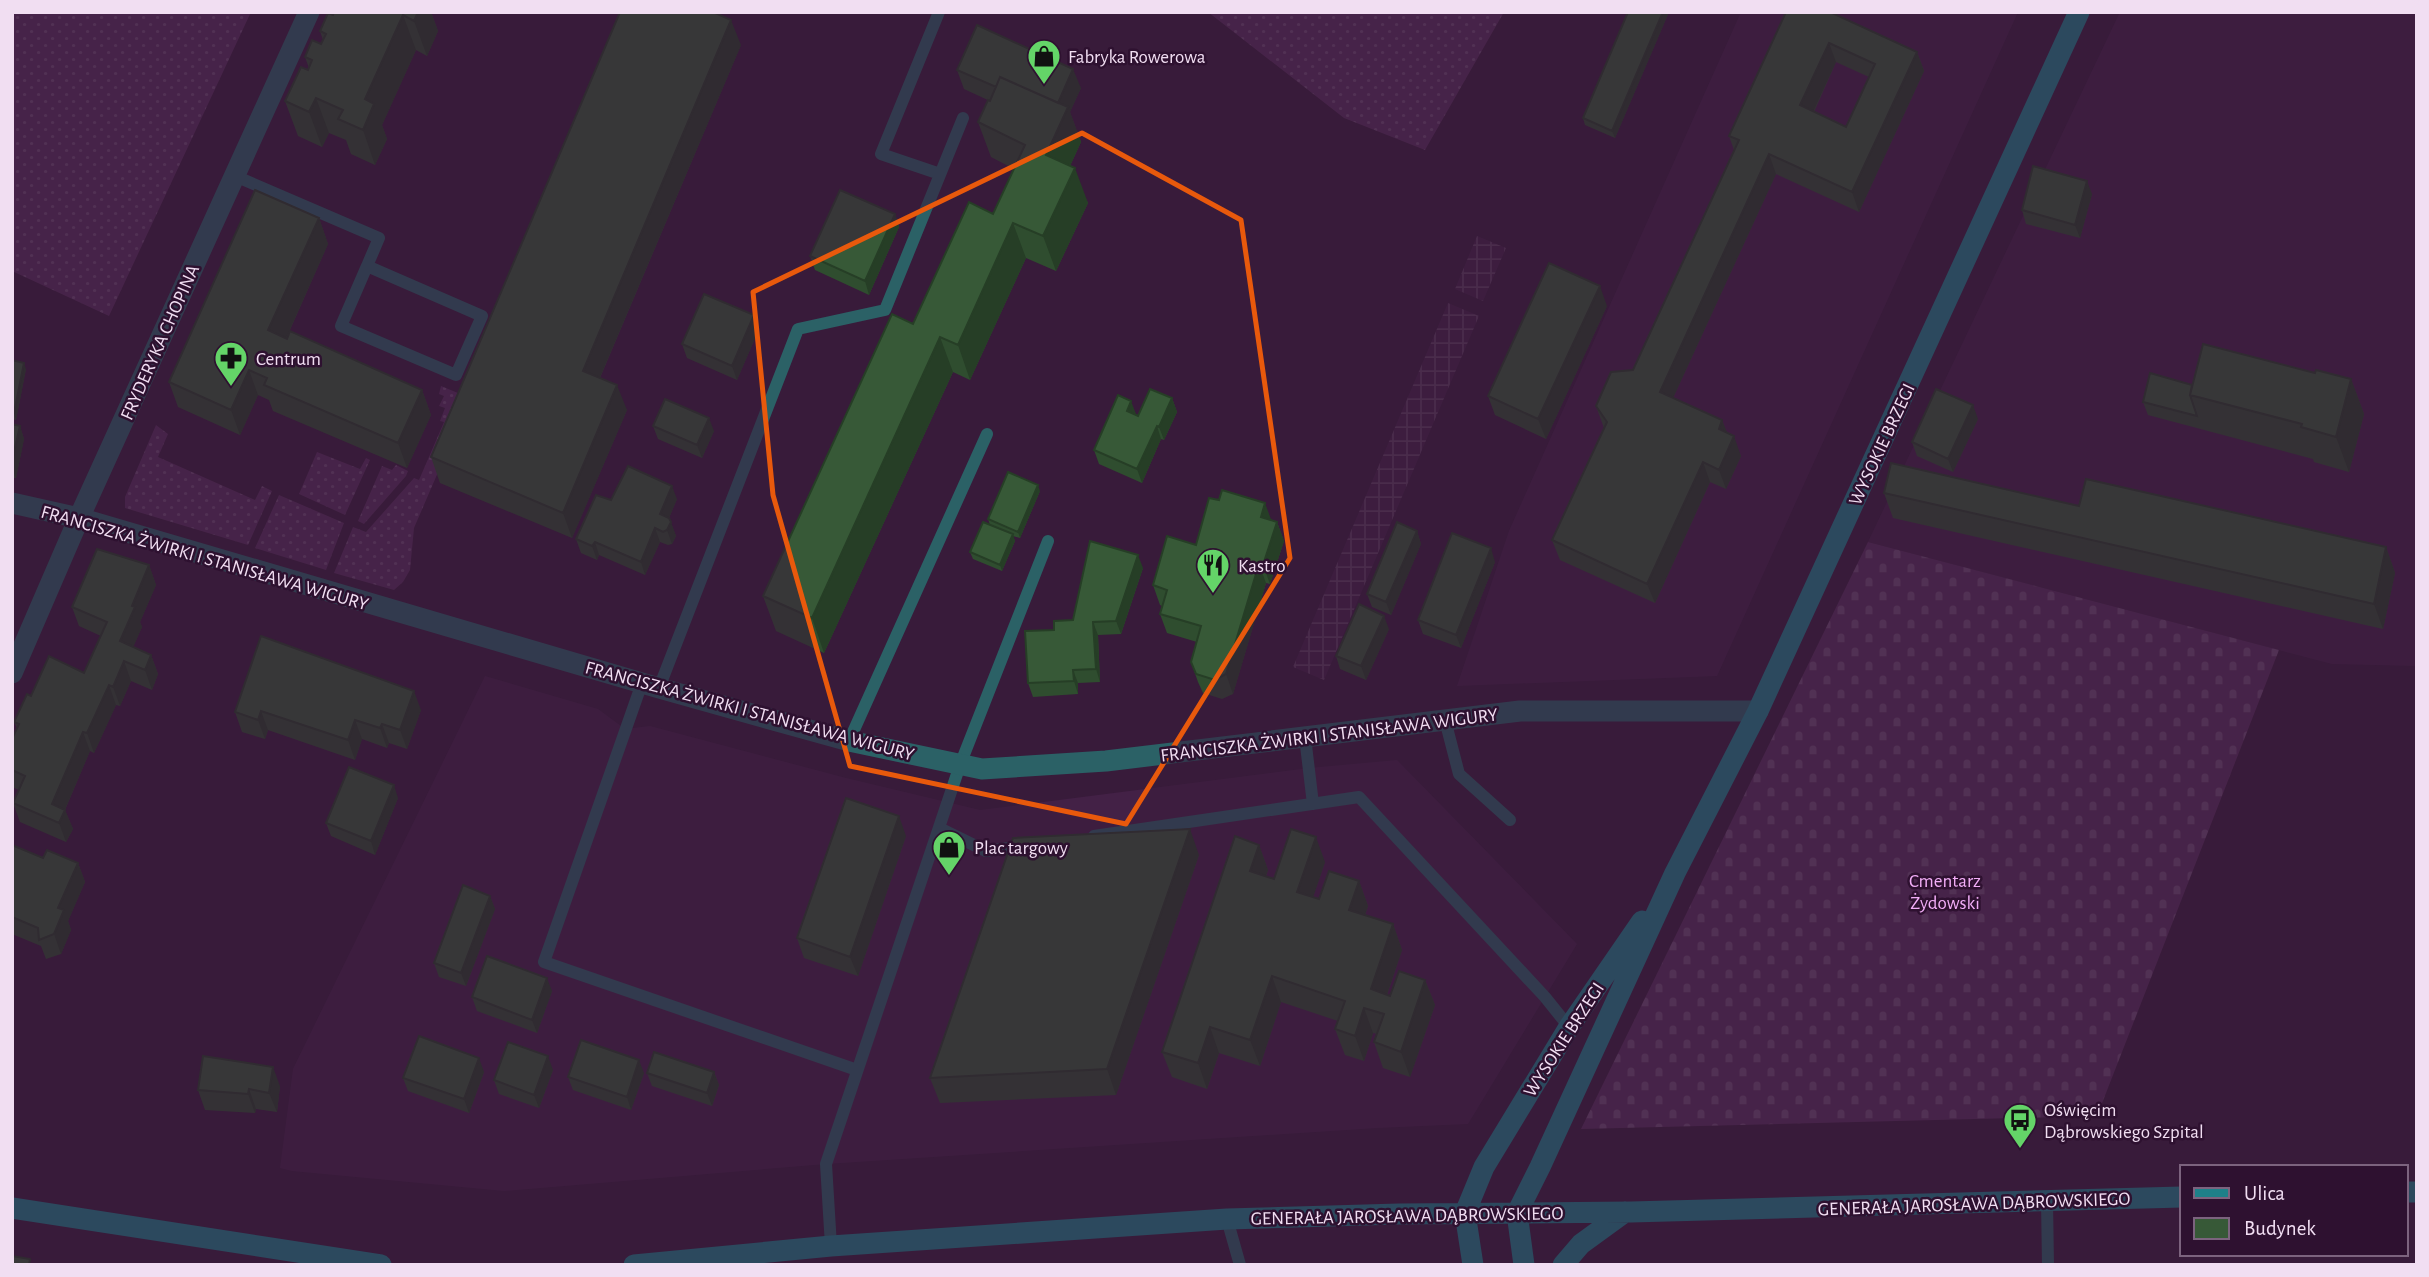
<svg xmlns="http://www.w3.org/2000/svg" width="2429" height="1277" viewBox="0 0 2429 1277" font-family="'Alegreya Sans',sans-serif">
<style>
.built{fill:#432146}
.industrial{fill:url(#industrial-grid)}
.grass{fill:url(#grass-dots)}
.cemetery{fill:url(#cemetery-stones)}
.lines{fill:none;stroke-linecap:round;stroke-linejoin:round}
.lane{stroke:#2b6166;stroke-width:12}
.street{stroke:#2b6166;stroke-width:21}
.secondary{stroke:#1e8089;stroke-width:21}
.wall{fill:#2f4d2f;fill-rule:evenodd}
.shaded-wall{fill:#263e26}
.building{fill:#375937;stroke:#263e26;stroke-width:2;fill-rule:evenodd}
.marked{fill:none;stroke:#e8590c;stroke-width:5;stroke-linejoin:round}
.labels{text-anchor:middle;stroke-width:5;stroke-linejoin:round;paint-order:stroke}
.poi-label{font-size:19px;fill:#f1def2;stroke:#2e1130;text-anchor:start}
.street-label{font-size:19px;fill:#f1def2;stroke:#2e1130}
.park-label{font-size:19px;fill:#f2adf7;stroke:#2e1130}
</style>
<defs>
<pattern id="industrial-grid" width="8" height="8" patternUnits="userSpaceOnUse" patternTransform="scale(1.75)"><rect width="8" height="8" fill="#432146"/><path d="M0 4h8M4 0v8" fill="none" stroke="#5f4161"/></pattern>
<pattern id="grass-dots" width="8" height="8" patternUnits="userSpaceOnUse" patternTransform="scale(1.75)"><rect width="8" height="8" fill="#582e5b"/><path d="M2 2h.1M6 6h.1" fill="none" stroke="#704c73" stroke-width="1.8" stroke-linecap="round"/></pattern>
<pattern id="cemetery-stones" width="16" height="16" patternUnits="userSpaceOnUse" patternTransform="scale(1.75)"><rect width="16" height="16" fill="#582e5b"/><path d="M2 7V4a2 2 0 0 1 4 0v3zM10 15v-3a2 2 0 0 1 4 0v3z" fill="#704c73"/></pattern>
</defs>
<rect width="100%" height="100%" fill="#381b3a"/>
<path class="built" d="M1741,12H2018L1717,676L1457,686L1509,531Z
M2120,12H2417V666L2332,664L1868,542Z
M485,676L598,709L625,729L650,726L846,778L980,810L1309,768L1397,760L1577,944L1468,1124L1377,1128L826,1164L504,1191L292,1171L280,1168L293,1069Z"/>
<path class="industrial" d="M1477,236L1506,248L1483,301L1455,289Z
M1448,303L1479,316L1324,680L1293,667Z"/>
<path class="grass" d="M12,12H251L109,316L12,271Z
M1208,12H1504L1425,150L1344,118Z
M441,386L470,398L414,528L410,570L403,582L394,590L334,573L353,527L366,532L414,478L419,480L444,422L440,421L445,408L439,406L444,396L439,394Z
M156,425L168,434L158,457L255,500L262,486L272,491L248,545L125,508V497Z
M317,452L360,469L366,458L370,460L345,515L299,494Z
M396,465L408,471L406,476L364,524L358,521L382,466L392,470Z
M279,495L344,523L326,570L255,548Z"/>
<path class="cemetery" d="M1868,542L2279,650L2097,1116L1581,1129Z"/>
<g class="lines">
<path class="lane" d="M939,12L881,154L940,174
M235,176L379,238L367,266L482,316L456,375L341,326L367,266
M642,683L544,962L857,1070
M659,688L798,329L885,310L963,118
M1445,720L1459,774L1510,820
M1305,737L1313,804
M849,741L987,434
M939,828L986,851L1024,846
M1094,836L1359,797L1545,997L1569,1027
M2047,1201L2048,1265
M1227,1219L1240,1265
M831,1246L826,1164L960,765L1048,541"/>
<path class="street" d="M12,503L79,518L659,688L849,741L982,769L1106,761L1520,711H1758
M12,673L79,518L309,12"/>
<path class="secondary" d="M2406,1192H2417
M12,1208L381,1265
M1517,1213L1540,1167L1675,873L1758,711L2079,12
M1517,1213L1524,1265
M634,1265L831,1246L1227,1219L1399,1214L1631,1212L2182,1197
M1473,1265L1465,1213L1484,1167L1569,1027L1642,921
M1563,1265L1581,1244L1625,1212"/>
</g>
<path class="wall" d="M329,12H431L438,31L427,56L416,50L382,125L387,139L375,165L351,154L346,140L329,133L322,147L298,136L285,101L308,70L309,68L305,57L321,44L323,40L320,31L330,14Z
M1628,12H1669L1615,138L1585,125L1583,118Z
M1786,12L1917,52L1924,71L1859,212L1776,174L1673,398L1722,420L1727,433L1741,456L1726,489L1710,482L1655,603L1560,560L1552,540L1604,428L1596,406L1633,370L1734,150L1729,136ZM1836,62L1869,77L1846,127L1814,112Z
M741,45L600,378L627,410L572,538L440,483L431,457Z
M957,70L1081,88L1070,112L1081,142L1070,166L1088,203L1056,271L1026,258L970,380L953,372L824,653L776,631L763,596L913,324L993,214L1014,169L991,157L978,122L990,101L964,89Z
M2092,194L2080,238L2026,224L2022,210Z
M895,214L899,227L869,295L815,270L810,256Z
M319,218L328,244L286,339L422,390L431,415L407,468L273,411L269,400L258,395L240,435L178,407L169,382Z
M1607,306L1546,439L1495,415L1488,396Z
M754,315L759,329L737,380L687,358L682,344Z
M12,360L26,369L16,420L12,419Z
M2315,373L2351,379L2364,414L2349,472L2314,462L2313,459L2148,415L2143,402L2192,385Z
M1172,398L1177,412L1164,440L1161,439L1142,483L1099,464L1094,450L1136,414L1138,416Z
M1978,419L1953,472L1917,456L1912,442Z
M12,424L20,426L24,439L16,478H12Z
M653,426L714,431L702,458L658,439Z
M1040,491L1020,538L1013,536L1015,541L1002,571L973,559L970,552L990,525L988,519Z
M1884,493L2079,506L2386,547L2395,573L2383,629L1893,518Z
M677,499L669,518L676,536L672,544L668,545L660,542L645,575L599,555L597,560L581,553L576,539L611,500Z
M1219,500L1277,522L1284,541L1270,584L1266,583L1233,694L1222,699L1203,693L1198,682L1191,662L1197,642L1167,633L1160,614L1162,606L1160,605L1153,585L1196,545Z
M1417,531L1421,544L1391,615L1372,607L1367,594Z
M1495,562L1461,648L1423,634L1418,620Z
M149,565L156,585L140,622L142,627L133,647L151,655L158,674L152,690L131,681L120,706L116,705L94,753L90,751L65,810L73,829L66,842L20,822L13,803L19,790L12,787V739L17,728L14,722L31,696L84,673L101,636L79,626L72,607Z
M1143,568L1121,634L1098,635L1100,682L1078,683V694L1033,697L1028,683L1054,630L1073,620Z
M1389,629L1366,680L1340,669L1336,656Z
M261,636L421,710L407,749L389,743L387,748L362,739L355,760L268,730L265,739L242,732L235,712Z
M398,798L375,855L331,836L326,823Z
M906,836L858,976L804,958L797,938Z
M12,845L43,858L78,863L85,882L68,921L71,930L61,954L46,959L41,946L12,934Z
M1259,845L1268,870L1266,876L1274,879L1325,862L1313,897L1319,899L1359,881L1368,906L1365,915L1393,924L1402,950L1387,995L1390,996L1425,980L1435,1005L1410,1077L1383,1068L1374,1042L1377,1034L1373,1033L1364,1061L1345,1055L1335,1029L1338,1021L1281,1002L1260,1066L1219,1053L1207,1089L1172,1077L1162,1052Z
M1199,855L1116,1095L940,1103L930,1078Z
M490,896L495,909L466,986L439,977L434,963Z
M552,991L537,1033L477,1011L472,997Z
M553,1070L539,1108L499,1094L494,1080Z
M484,1072L469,1113L408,1091L403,1078Z
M714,1072L719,1085L712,1106L652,1086L647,1073Z
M644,1073L631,1110L573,1090L568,1077Z
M280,1086L277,1112L256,1109L255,1113L205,1110L198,1090Z"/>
<path class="shaded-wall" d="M418,12H431L438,31L427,56L414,21Z
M1663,12H1669L1615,138L1612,131Z
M403,15L416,50L382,125L387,139L375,165L363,130L365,99Z
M731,20L741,45L592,396L583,371Z
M1829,43L1836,62L1807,125L1800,105Z
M1917,52L1924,71L1859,212L1852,192Z
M1073,69L1081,88L1070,112L1081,142L1059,190L1046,155L1053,113Z
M316,98L329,133L322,147L309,112Z
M1769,154L1776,174L1667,411L1660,392Z
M1075,168L1088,203L1056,271L1043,236Z
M2087,181L2092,194L2080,238L2075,225Z
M895,214L899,227L869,295L865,281Z
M319,218L328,244L278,356L268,330Z
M1013,223L1026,258L970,380L958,345Z
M1600,286L1607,306L1546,439L1538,419Z
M754,315L759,329L737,380L732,366Z
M940,337L953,372L824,653L812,618Z
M24,363L26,369L16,420L14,413Z
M249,370L258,395L240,435L231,410Z
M2351,379L2364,414L2349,472L2336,437Z
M617,385L627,410L572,538L563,513Z
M422,390L431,415L407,468L398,443Z
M1172,398L1177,412L1164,440L1159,427Z
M1131,401L1136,414L1132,425L1127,411Z
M1973,405L1978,419L1953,472L1948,459Z
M709,418L714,431L702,458L697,445Z
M1722,420L1730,440L1719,429Z
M20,426L24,439L16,478L12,468V460Z
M1157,426L1161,439L1142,483L1137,469Z
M1734,436L1741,456L1726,489L1719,470Z
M1703,462L1710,482L1655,603L1647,584Z
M1038,485L1040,491L1020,538L1018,532Z
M672,486L677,499L665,527L660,514Z
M1265,503L1272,522L1261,517Z
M671,522L676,536L672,544L667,530Z
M1277,522L1284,541L1270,584L1263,565Z
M655,528L660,542L645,575L641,562Z
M1417,531L1421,544L1391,615L1386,602Z
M1013,534L1015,541L1002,571L1000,565Z
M595,542L599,555L597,560L592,546Z
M2386,547L2395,573L2383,629L2374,604Z
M1491,548L1495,562L1461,648L1456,635Z
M1138,555L1143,568L1121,634L1116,621Z
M1259,564L1266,583L1233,694L1226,674Z
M149,565L156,585L140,622L142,627L127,661L120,641L132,606Z
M1384,616L1389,629L1366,680L1361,666Z
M1093,622L1098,635L1100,682L1096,669Z
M151,655L158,674L152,690L145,670Z
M124,661L131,681L120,706L113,687Z
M1073,670L1078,683V694L1074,681Z
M109,685L116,705L94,753L87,733Z
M414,691L421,710L407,749L400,730Z
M261,711L268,730L265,739L258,720Z
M355,720L362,739L355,760L348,740Z
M382,724L389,743L387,748L380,728Z
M83,732L90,751L63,814L65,810L73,829L66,842L52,804Z
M394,785L398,798L375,855L371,841Z
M899,816L906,836L858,976L850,957Z
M1190,829L1199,855L1116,1095L1107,1069Z
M1316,837L1325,862L1306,918L1297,892Z
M1259,845L1268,870L1259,897L1250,871Z
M78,863L85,882L68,921L71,930L61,954L54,934L58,908Z
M1359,881L1368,906L1358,935L1349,910Z
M490,896L495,909L466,986L461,973Z
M1393,924L1402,950L1380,1015L1371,989Z
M1272,976L1281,1002L1260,1066L1250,1040Z
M547,978L552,991L537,1033L532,1020Z
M1425,980L1435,1005L1410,1077L1401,1052Z
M1364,1008L1373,1033L1364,1061L1355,1036Z
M1210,1027L1219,1053L1207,1089L1198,1063Z
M548,1056L553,1070L539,1108L534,1095Z
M479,1058L484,1072L469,1113L464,1099Z
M639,1060L644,1073L631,1110L627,1097Z
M273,1067L280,1086L277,1112L269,1093Z
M714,1072L719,1085L712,1106L707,1093Z
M249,1089L256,1109L255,1113L248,1094Z"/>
<path class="building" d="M334,12H418L414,21L403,15L365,99L374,104L363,130L338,119L343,110L316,98L309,112L285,101L301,67L308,70L312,60L305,57L312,40L321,44L326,34L320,31L328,13L333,15Z
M620,12H713L731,20L583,371L617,385L563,513L431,457Z
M1628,12H1663L1612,131L1583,118Z
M1786,12H1830L1917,52L1852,192L1769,154L1660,392L1722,420L1719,429L1734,436L1719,470L1703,462L1647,584L1552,540L1607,422L1596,406L1611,372L1633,370L1739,140L1729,136ZM1829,43L1875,64L1846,127L1800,105Z
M977,25L1073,69L1058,103L1000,77L996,87L957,70Z
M1000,77L1068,107L1046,155L1075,168L1043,236L1013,223L958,345L940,337L812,618L763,596L892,314L913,324L969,202L993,214L1025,145L978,122L988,100L990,101Z
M2033,166L2087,181L2075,225L2022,210Z
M255,190L319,218L268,330L287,339L290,331L422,390L398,443L264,385L267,378L249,370L231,410L169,382Z
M840,190L895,214L865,281L810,256Z
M1549,263L1600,286L1538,419L1488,396Z
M704,294L754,315L732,366L682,344Z
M2203,344L2315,373L2316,370L2351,379L2336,437L2301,427L2302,424L2190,395Z
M12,360L24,363L14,413H12Z
M2150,373L2192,385L2190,395L2197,416L2143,402Z
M1150,389L1172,398L1159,427L1157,426L1137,469L1094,450L1118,395L1131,401L1127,411L1138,416Z
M1936,389L1973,405L1948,459L1912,442Z
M665,399L709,418L697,445L653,426Z
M12,424L20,426L12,460Z
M1891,463L2079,506L2086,479L2386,547L2374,604L1884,493Z
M628,466L672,486L660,514L669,518L671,522L667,530L663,532L655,528L641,562L595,542L592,546L576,539L596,495L611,500Z
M1008,472L1038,485L1018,532L988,519Z
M1222,490L1265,503L1261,517L1277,522L1263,565L1259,564L1226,674L1215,680L1196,674L1191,662L1201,626L1160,614L1167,590L1153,585L1167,536L1196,545L1209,498L1219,500Z
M983,522L1013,534L1000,565L970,552Z
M1397,522L1417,531L1386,602L1367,594Z
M1452,533L1491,548L1456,635L1418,620Z
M1090,541L1138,555L1116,621L1093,622L1096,669L1073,670L1074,681L1028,683L1025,631L1054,630V621L1073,620Z
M97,549L149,565L132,606L135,607L120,641L151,655L145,670L124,661L113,687L109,685L87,733L83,732L52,804L65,810L59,823L13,803L25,776L12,770V739L19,724L14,722L27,694L31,696L49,656L84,673L107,622L72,607Z
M1359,604L1384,616L1361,666L1336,656Z
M261,636L414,691L400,730L382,724L380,728L355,720L348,740L261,711L258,720L235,712Z
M349,767L394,785L371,841L326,823Z
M846,798L899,816L850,957L797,938Z
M1190,829L1107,1069L930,1078L1013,838Z
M1291,829L1316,837L1297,892L1319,899L1329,871L1359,881L1349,910L1393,924L1371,989L1390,996L1399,971L1425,980L1401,1052L1374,1042L1384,1014L1364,1008L1355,1036L1335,1029L1345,1001L1272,976L1250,1040L1210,1027L1198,1063L1162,1052L1235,836L1259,845L1250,871L1274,879Z
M12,845L43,858L47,850L78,863L58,908L64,910L54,934L39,940L38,928L12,917Z
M463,885L490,896L461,973L434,963Z
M487,956L547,978L532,1020L472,997Z
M419,1036L479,1058L464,1099L403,1078Z
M581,1040L639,1060L627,1097L568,1077Z
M508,1042L548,1056L534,1095L494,1080Z
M654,1052L714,1072L707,1093L647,1073Z
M203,1056L273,1067L269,1093L249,1089L248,1094L198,1090Z
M12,1256L30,1259L29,1265H12Z"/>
<path d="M0 0H2429V1277H0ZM1082,133L1241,220L1290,558L1126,824L850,766L773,495L753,292Z" fill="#381b3a" fill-opacity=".55" fill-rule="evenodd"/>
<path class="marked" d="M1082,133L1241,220L1290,558L1126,824L850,766L773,495L753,292Z"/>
<defs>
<symbol id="shop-pin" viewBox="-11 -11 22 30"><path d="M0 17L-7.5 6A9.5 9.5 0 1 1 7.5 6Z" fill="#64d468" stroke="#2e1130"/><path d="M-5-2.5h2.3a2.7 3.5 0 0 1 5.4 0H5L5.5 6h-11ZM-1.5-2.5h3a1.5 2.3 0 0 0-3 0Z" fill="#111"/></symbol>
<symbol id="pharmacy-pin" viewBox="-11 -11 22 30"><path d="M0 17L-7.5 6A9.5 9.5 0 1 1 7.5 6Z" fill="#64d468" stroke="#2e1130"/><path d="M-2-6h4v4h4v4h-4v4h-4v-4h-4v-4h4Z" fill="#111"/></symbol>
<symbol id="restaurant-pin" viewBox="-11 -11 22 30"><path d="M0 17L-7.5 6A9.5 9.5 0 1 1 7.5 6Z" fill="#64d468" stroke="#2e1130"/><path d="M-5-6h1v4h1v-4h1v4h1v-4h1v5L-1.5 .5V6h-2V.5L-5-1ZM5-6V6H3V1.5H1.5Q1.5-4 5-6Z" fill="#111"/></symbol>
<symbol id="bus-pin" viewBox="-11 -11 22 30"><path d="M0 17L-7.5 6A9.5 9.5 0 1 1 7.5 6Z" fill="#64d468" stroke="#2e1130"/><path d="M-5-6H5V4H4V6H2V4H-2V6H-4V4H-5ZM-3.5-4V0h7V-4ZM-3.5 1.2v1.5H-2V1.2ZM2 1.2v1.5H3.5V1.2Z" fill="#111"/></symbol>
</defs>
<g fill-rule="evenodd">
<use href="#shop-pin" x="1025" y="37" width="38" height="52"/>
<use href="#pharmacy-pin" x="212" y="339" width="38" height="52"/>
<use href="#restaurant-pin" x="1194" y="546" width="38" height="52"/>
<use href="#shop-pin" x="930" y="828" width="38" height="52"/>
<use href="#bus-pin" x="2001" y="1101" width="38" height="52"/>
</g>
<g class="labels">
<g class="poi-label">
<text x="1068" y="63">Fabryka Rowerowa</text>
<text x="256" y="365">Centrum</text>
<text x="1238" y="572">Kastro</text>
<text x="974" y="854">Plac targowy</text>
<text x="2044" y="1116">Oświęcim<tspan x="2044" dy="22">Dąbrowskiego Szpital</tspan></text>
</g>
<g class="street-label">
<text transform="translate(159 342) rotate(-66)" y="7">FRYDERYKA CHOPINA</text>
<text transform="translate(1881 444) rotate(-65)" y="7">WYSOKIE BRZEGI</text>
<text transform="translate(205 557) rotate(16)" y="7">FRANCISZKA ŻWIRKI I STANISŁAWA WIGURY</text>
<text transform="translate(750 710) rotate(15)" y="7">FRANCISZKA ŻWIRKI I STANISŁAWA WIGURY</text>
<text transform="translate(1329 734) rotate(-7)" y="7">FRANCISZKA ŻWIRKI I STANISŁAWA WIGURY</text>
<text transform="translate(1563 1039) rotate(-57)" y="7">WYSOKIE BRZEGI</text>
<text transform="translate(1974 1203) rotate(-2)" y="7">GENERAŁA JAROSŁAWA DĄBROWSKIEGO</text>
<text transform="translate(1407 1215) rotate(-1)" y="7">GENERAŁA JAROSŁAWA DĄBROWSKIEGO</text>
</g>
<g class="park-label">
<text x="1945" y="887">Cmentarz<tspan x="1945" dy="22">Żydowski</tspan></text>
</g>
</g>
<rect width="2429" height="1277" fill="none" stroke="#f1def2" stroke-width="28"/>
<rect x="2180" y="1165" width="228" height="91" fill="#2e1130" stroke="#7c637e" stroke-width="2"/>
<rect x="2194" y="1188" width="35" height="10" fill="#1e8089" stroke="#7c637e" stroke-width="2"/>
<text x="2244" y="1200" font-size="21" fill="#f1def2">Ulica</text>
<rect x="2194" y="1218" width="35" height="21" fill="#375937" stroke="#7c637e" stroke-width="2"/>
<text x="2244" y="1235" font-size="21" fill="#f1def2">Budynek</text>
</svg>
